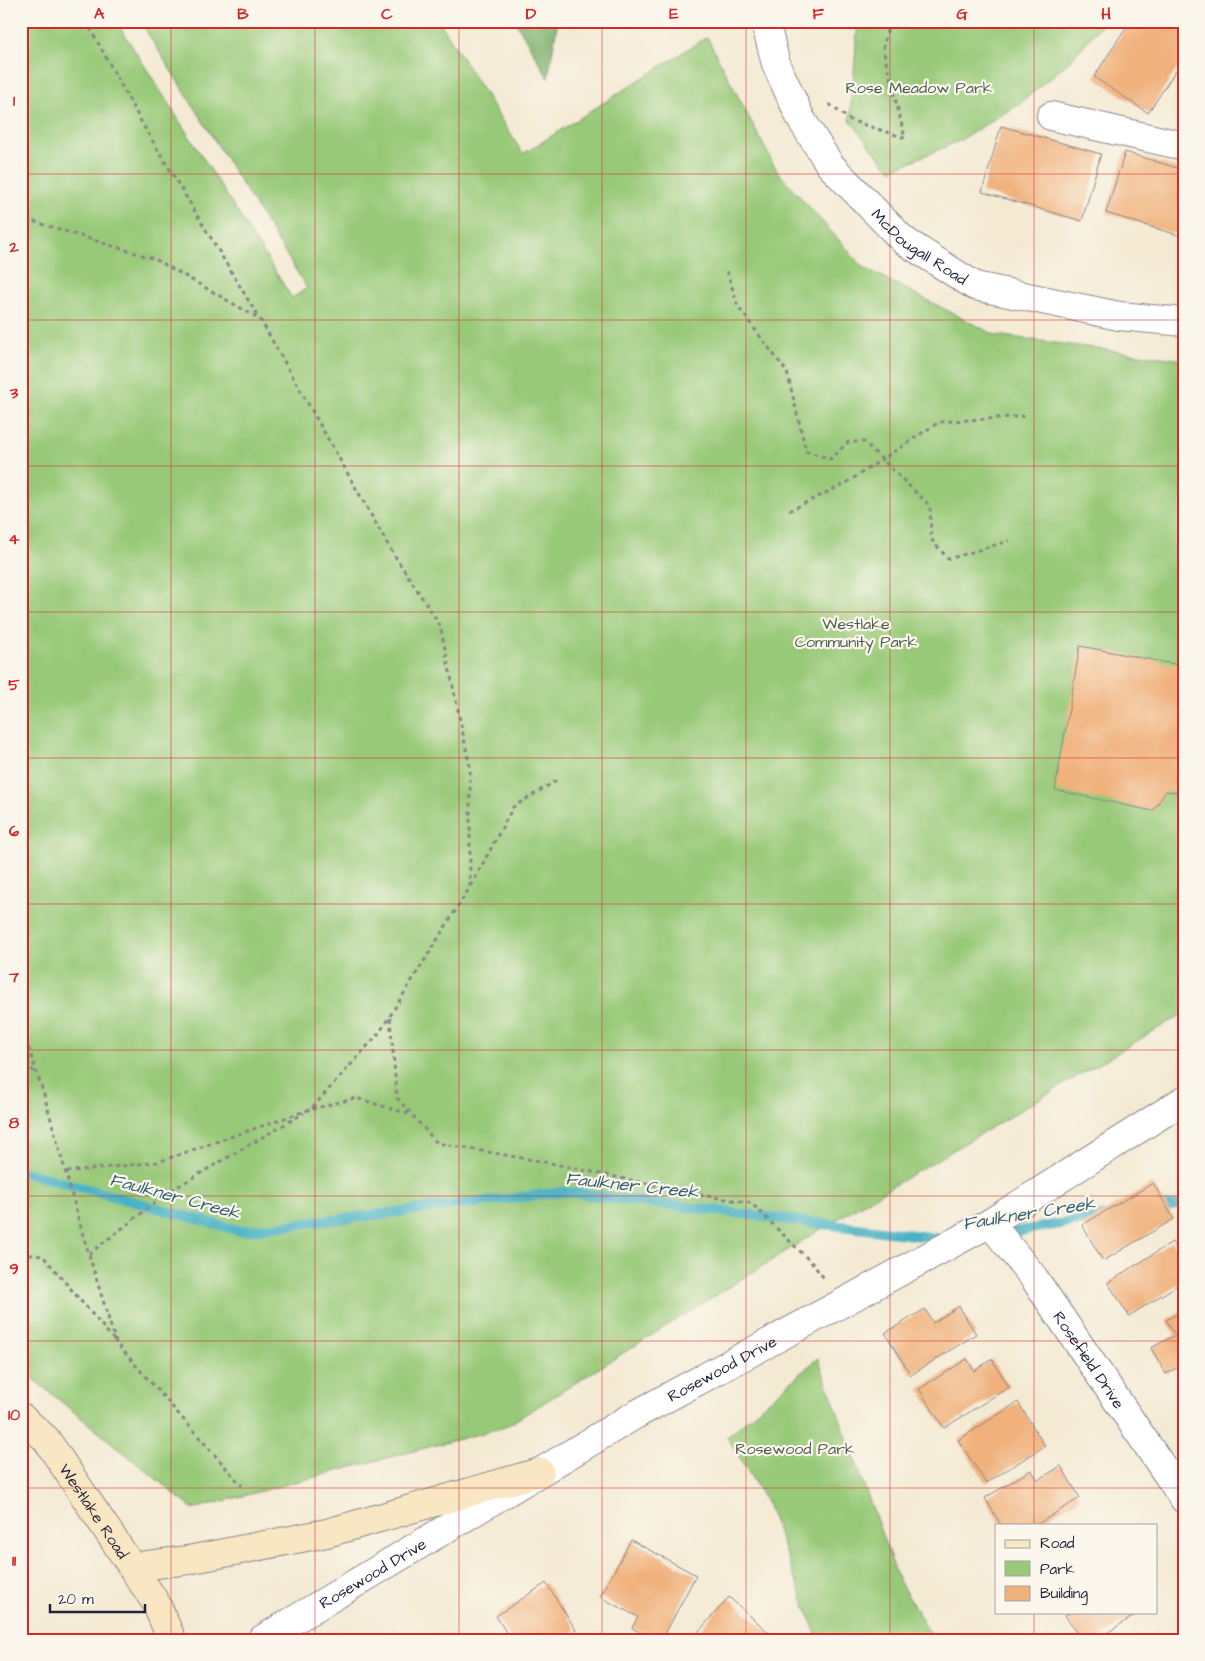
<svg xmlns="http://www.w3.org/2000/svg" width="1205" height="1661" viewBox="0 0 1205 1661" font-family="'Architects Daughter',sans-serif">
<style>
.green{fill:#98c978;stroke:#5d765a}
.forest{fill:#7aad68;stroke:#4e6852}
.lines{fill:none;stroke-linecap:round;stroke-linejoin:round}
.stream{stroke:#47b2c5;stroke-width:10}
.building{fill:#f0b17c}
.minor-casing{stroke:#8b8688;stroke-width:30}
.tertiary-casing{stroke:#8b8688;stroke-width:30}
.secondary-casing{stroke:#8b8688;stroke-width:30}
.path{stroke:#8b8688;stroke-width:3;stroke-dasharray:4 4;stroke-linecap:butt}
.minor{stroke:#fff;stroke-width:28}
.tertiary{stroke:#fff;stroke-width:28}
.secondary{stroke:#f9e7c3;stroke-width:28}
.grid{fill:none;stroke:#d62828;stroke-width:1;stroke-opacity:0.55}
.labels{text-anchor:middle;stroke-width:4.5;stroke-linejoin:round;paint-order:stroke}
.park-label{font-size:16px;fill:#4b5c50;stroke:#fbf7ec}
.street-label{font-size:16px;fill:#22223b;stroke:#fbf7ec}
.water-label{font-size:18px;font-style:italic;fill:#315c72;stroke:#fbf7ec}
.neatline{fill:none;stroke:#d62828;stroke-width:2}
.grid-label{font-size:16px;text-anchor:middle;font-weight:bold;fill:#d62828}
</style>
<rect width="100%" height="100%" fill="#fbf7ec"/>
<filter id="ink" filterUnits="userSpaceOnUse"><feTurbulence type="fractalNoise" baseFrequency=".02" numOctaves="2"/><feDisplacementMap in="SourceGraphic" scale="10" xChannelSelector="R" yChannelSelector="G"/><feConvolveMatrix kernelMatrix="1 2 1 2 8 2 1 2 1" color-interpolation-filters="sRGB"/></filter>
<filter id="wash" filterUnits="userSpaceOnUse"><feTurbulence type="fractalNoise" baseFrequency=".0096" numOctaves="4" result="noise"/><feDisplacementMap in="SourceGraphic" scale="20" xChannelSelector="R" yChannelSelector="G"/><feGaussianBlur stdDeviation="1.12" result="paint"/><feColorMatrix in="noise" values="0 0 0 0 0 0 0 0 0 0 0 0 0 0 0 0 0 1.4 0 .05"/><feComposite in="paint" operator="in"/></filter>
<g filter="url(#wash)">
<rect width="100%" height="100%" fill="#f4ead4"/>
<path class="green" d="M21,21H116L292,298L307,288L140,21H439L523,154L707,37L777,171L863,267L995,335L1184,360V1013L844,1215L505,1427L193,1509L21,1369Z
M858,21H1105L1070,61L1019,104L959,141L891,170L872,149L850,120Z
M818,1358L898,1579L934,1640H818L767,1503L727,1437Z"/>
<path class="forest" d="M515,21H558L548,78Z"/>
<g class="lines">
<path class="stream" d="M21,1171L241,1231L564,1192L946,1239
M1155,1208L1184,1204
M1002,1234L1106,1216"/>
</g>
<g id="blocks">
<path class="building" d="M1130,21H1184V58L1148,113L1094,77Z
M1001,126L1101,154L1082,221L982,192Z
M1125,152L1184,170V237L1106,213Z
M1080,646L1184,666L1181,693L1184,694V793L1166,791L1153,811L1055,790Z
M1153,1183L1174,1219L1103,1261L1082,1225Z
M1172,1242L1184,1260V1281L1129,1316L1108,1283Z
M959,1306L976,1334L911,1375L885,1333L925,1309L933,1323Z
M1184,1310V1364L1166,1374L1151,1348L1175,1335L1166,1320Z
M967,1359L974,1371L992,1359L1009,1387L944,1428L919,1389Z
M1018,1402L1045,1446L986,1483L958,1440Z
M1061,1466L1080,1498L1036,1525H1001L985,1498L1031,1470L1038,1480Z
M631,1540L696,1575L662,1640H655L632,1628L638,1617L600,1597Z
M546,1583L576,1630L562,1640H511L496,1616Z
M729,1597L777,1640H691Z
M1070,1612H1140L1096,1640H1081L1065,1615Z"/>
</g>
</g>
<g filter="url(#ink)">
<use href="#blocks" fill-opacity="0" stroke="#8b8688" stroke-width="1"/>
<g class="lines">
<defs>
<g id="minor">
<path id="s1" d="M765,21L776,64L801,119L830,165L903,240L975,286L1119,316L1184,322"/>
<path d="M1051,116L1184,146"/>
<path id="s2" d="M990,1223L1034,1278L1184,1499"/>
</g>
<g id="tertiary">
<path id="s3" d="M261,1640L635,1415L990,1223L1184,1100"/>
</g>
<g id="secondary">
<path id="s4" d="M21,1417L46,1439L132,1567L156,1603L172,1640"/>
<path d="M132,1567L188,1560L327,1533L540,1472"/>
</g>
</defs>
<use href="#minor" class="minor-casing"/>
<use href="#tertiary" class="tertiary-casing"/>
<use href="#secondary" class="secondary-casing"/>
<path class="path" d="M86,21L143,125L259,318
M829,104L850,120L905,138L883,49L889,21
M21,212L32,221L155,259L260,319L391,550L440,625L470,767V887L380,1032L311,1109L158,1162L65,1172
M727,271L738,307L787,372L806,451L831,459L848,442H864L930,506L931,539L948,559L1009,541
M789,511L846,483L939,422L1027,416
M471,886L513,807L559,779
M390,1018L397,1098L437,1143L550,1163L701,1195L751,1203L811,1262L824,1278
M21,1025L45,1098L83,1235L116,1343L242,1486
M21,1057L36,1074
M312,1109L356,1098L412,1115
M21,1254L43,1256L114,1340
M89,1254L170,1191L304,1113"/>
<use href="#minor" class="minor"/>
<use href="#tertiary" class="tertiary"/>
<use href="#secondary" class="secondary"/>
</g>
</g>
<path class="grid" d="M171,21V1640M315,21V1640M459,21V1640M602,21V1640M746,21V1640M890,21V1640M1034,21V1525M21,174H1184M21,320H1184M21,466H1184M21,612H1184M21,758H1184M21,904H1184M21,1050H1184M21,1196H1184M21,1341H1184M21,1488H1184M1034,1612V1640"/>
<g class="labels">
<g class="park-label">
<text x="919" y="93">Rose Meadow Park</text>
<text x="856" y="629">Westlake<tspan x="856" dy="18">Community Park</tspan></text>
<text x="795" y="1454">Rosewood Park</text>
</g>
<g class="street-label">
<text dy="6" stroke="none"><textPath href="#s1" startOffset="281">McDougall Road</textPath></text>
<text dy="6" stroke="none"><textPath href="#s2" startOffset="169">Rosefield Drive</textPath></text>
<text dy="6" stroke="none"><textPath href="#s3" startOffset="535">Rosewood Drive</textPath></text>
<text dy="6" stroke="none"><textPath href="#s4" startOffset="120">Westlake Road</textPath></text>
<text dy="6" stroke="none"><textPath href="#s3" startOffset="130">Rosewood Drive</textPath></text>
</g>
<g class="water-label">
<text transform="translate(632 1185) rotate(6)" y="6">Faulkner Creek</text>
<text transform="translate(175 1196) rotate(15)" y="6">Faulkner Creek</text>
<text transform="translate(1029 1213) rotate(-9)" y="6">Faulkner Creek</text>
</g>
</g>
<rect width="1205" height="1661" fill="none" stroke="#fbf7ec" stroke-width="55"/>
<rect x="995" y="1524" width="162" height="90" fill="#fbf7ec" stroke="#a4a2a5"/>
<rect x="1005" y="1540" width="25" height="8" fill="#f9e7c3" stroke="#a4a2a5"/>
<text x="1040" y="1548" font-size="15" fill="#22223b">Road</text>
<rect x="1005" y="1561" width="25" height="15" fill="#98c978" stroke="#a4a2a5"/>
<text x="1040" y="1574" font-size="15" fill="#22223b">Park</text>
<rect x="1005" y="1586" width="25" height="15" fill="#f0b17c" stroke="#a4a2a5"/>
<text x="1040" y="1598" font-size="15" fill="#22223b">Building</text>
<path d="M50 1604v8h95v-8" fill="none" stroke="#22223b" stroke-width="2.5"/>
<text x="58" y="1604" font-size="15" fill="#22223b" stroke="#fbf7ec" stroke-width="4" paint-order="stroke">20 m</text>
<rect x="28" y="28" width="1150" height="1606" class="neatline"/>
<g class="grid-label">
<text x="99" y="19">A</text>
<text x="243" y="19">B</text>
<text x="387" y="19">C</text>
<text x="531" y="19">D</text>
<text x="674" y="19">E</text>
<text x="818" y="19">F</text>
<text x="962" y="19">G</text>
<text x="1106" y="19">H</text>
<text x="14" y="106">1</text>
<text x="14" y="252">2</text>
<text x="14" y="398">3</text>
<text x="14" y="544">4</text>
<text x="14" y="690">5</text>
<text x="14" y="836">6</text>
<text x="14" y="982">7</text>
<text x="14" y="1128">8</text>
<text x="14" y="1274">9</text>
<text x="14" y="1420">10</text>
<text x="14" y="1566">11</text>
</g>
</svg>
